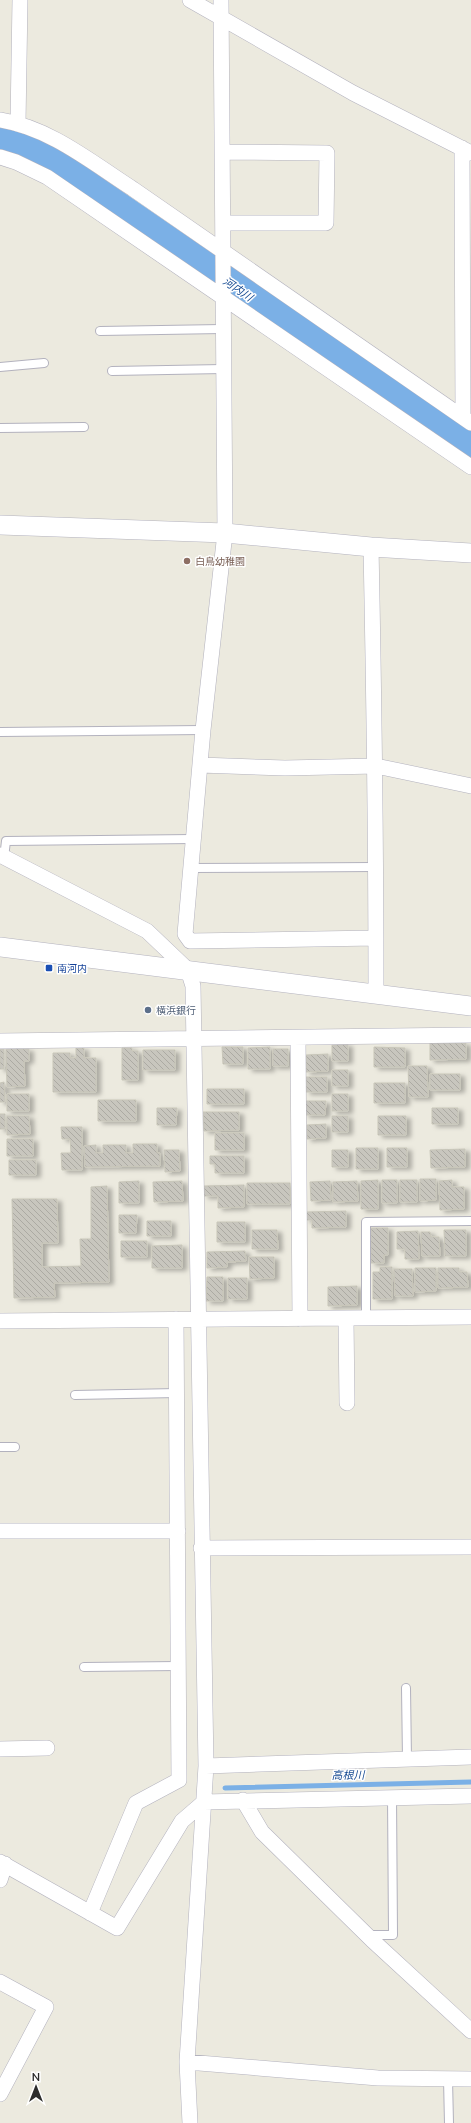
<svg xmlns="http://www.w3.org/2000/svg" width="471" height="2123" viewBox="0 0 471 2123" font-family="Mulish,'Noto Sans JP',sans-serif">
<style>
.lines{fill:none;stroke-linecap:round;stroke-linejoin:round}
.stream{stroke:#7bb0e6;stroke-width:5}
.river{stroke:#7bb0e6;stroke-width:29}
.building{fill:url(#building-back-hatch);stroke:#c8c6b9;filter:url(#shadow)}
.service-casing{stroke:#b3b2be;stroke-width:10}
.minor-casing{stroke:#b3b2be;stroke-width:16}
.tertiary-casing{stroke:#b3b2be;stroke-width:20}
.service{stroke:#fff;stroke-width:8}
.minor{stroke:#fff;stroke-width:15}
.tertiary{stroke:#fff;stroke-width:19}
.education-dot{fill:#8d6e63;stroke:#fff;stroke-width:1.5}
.transit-dot{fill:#1a4fb4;stroke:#fff;stroke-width:1.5}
.service-dot{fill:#5c6f8a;stroke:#fff;stroke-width:1.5}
.labels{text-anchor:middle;stroke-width:3;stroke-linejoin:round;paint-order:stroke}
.education-label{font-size:10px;fill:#785e54;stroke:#fff;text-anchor:start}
.transit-label{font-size:10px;fill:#164399;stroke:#fff;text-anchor:start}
.service-label{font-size:10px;fill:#4e5e75;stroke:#fff;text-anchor:start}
.water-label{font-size:11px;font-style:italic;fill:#184c93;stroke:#fff}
</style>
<defs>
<pattern id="building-back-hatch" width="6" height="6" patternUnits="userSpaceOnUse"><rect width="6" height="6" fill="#c8c6be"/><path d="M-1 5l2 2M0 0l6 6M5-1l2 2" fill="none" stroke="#acaaa3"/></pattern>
<filter id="shadow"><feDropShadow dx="4.5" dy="2.5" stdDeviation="2" flood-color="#0004"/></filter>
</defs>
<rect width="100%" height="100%" fill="#eceadf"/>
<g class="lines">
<path class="stream" d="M225,1788L471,1782"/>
<path class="river" d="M0,142L42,154L471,448"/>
</g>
<path class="building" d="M430,1043H466V1059L430,1060Z
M348,1044V1061H332V1045Z
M19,1047V1049H29V1061H24L25,1086L7,1087L6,1048Z
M222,1047H243V1064H223Z
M270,1047V1069H248V1048Z
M374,1047L405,1048V1067H374Z
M0,1048H4V1069H0Z
M76,1048H84V1058H96V1092H53V1053H70V1058H76Z
M122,1048H132V1051H138V1080H122Z
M273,1049H288V1066H273Z
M143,1050H175V1070H143Z
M328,1054V1071L306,1072V1055Z
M408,1066H427L428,1097H409Z
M332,1070H348V1086H332Z
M430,1074H460V1090H430Z
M306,1077H327V1092H306Z
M4,1082L5,1102H0V1083Z
M374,1083H405V1103H374Z
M207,1089H244V1104H207Z
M7,1094H29V1111H7Z
M332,1094H348V1111H332Z
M98,1100H136V1121H98Z
M305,1101H326L325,1115H305Z
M157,1108H177L176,1125H157Z
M432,1108H458V1124H432Z
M203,1112H239V1130L204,1131Z
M0,1114H5V1129H0Z
M7,1116H29L30,1134L7,1135Z
M332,1116H348V1132H332Z
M378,1116H406V1135H378Z
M326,1124V1138L307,1139V1125Z
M61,1127H82V1170H62L61,1153H71L70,1139H62Z
M215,1133H244V1150H215Z
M7,1139H33V1156H7Z
M133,1144H157V1153H160V1166L85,1167L84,1146L96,1145V1153H103V1145H126V1153H133Z
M356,1148H378V1169H356Z
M387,1148H407V1167H387Z
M465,1149V1167L431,1168L430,1150Z
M164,1150H179L180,1171L165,1172Z
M332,1150H348V1167H332Z
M210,1156H244V1173H215V1164H210Z
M9,1160H36V1175H9Z
M420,1179H436V1200L420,1201Z
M378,1180V1209H361V1181Z
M382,1180H397V1203H382Z
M400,1180H417V1202H400Z
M452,1180V1187H464V1209L440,1210L439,1181Z
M139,1181V1203H119V1182Z
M182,1181L183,1201L154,1202L153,1182Z
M330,1181L331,1200L311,1201L310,1182Z
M357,1181L358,1201L333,1202V1182Z
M247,1183H290V1204H247Z
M244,1185V1207L218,1208V1196H204V1186Z
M107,1186L109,1282L54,1283L55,1297L14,1298L12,1199H57L58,1243H42V1267L81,1266L80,1239H91V1187Z
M346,1211V1227L312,1228V1220H306V1212Z
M119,1215H137L136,1233H119Z
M147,1221H171V1236H147Z
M217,1222H245V1242H217Z
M371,1228H388V1255H384V1263H371Z
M252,1230H277L278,1249H252Z
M444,1230H466V1256H445Z
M418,1231L419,1259H405V1249H397V1232Z
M421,1232H430L431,1237H439L440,1256H422Z
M121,1241H147V1257H121Z
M182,1245V1268H152V1246Z
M245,1251L246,1261L227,1262V1267L207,1268V1252Z
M249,1257H274V1278L250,1279Z
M380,1267H392V1299H373V1272H380Z
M415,1268H436V1291L415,1292Z
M438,1268H459V1272H467L468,1287L438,1288Z
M394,1269H412L413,1296H395Z
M207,1277H223V1301H206Z
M228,1278H247V1299H228Z
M357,1286V1305L328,1306V1287Z"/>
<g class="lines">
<defs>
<path id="service" d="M100,331L222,329
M0,367L44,363
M112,371L223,369
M0,428L84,427
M0,732L203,730
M4,858L6,841L193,839
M191,868L374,867
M366,1319V1222L471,1221
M75,1395L177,1393
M0,1447H15
M84,1667L178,1666
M406,1688L407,1759
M367,1935H393L392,1796
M448,2079L449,2123"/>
<path id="minor" d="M190,0L353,93L471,153
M221,0L225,533L203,730L185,934L190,941L376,938
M0,120C50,128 91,162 133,189L471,423
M18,123L20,0
M462,148L463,417
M223,152L327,153L326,223H223
M0,157L16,162L47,177L471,467
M371,547C374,696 376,846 376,995
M200,765L285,768L376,766L471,786
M0,855L147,931L188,970L193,986L206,1766L187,2062L190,2123
M298,1038L300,1319
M0,1041L471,1035
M346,1319L347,1403
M0,1321L471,1317
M0,1531H178
M201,1548L471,1547
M0,1749L47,1748
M206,1766L471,1757
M243,1800L262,1832L372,1940L471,2031
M0,1862L117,1928L182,1821L204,1802L471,1796
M0,1880L5,1864
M90,1913L136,1803L179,1780L176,1319
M0,1982L46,2007L0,2094
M187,2062L378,2078L471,2079"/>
<path id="tertiary" d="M0,525L225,533L371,547L471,553
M0,947L471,1006"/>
</defs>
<use href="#service" class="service-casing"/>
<use href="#minor" class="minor-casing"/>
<use href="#tertiary" class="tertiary-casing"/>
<use href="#service" class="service"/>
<use href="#minor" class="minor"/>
<use href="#tertiary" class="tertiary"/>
</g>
<circle class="education-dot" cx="187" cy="561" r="4"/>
<rect class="transit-dot" x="45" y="964" width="8" height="8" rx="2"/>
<circle class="service-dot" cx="148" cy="1010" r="4"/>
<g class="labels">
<g class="education-label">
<text x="195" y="565">白鳥幼稚園</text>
</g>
<g class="transit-label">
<text x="57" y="972">南河内</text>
</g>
<g class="service-label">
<text x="156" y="1014">横浜銀行</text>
</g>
<g class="water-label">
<text transform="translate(238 289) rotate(34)" y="4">河内川</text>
<text transform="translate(348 1775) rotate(-1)" y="4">高根川</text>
</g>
</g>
<g transform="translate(36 2087)" stroke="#ffffff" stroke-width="3" paint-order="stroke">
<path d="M0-3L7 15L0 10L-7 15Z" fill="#2c2c2c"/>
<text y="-6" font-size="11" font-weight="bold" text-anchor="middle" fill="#2c2c2c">N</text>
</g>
</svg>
